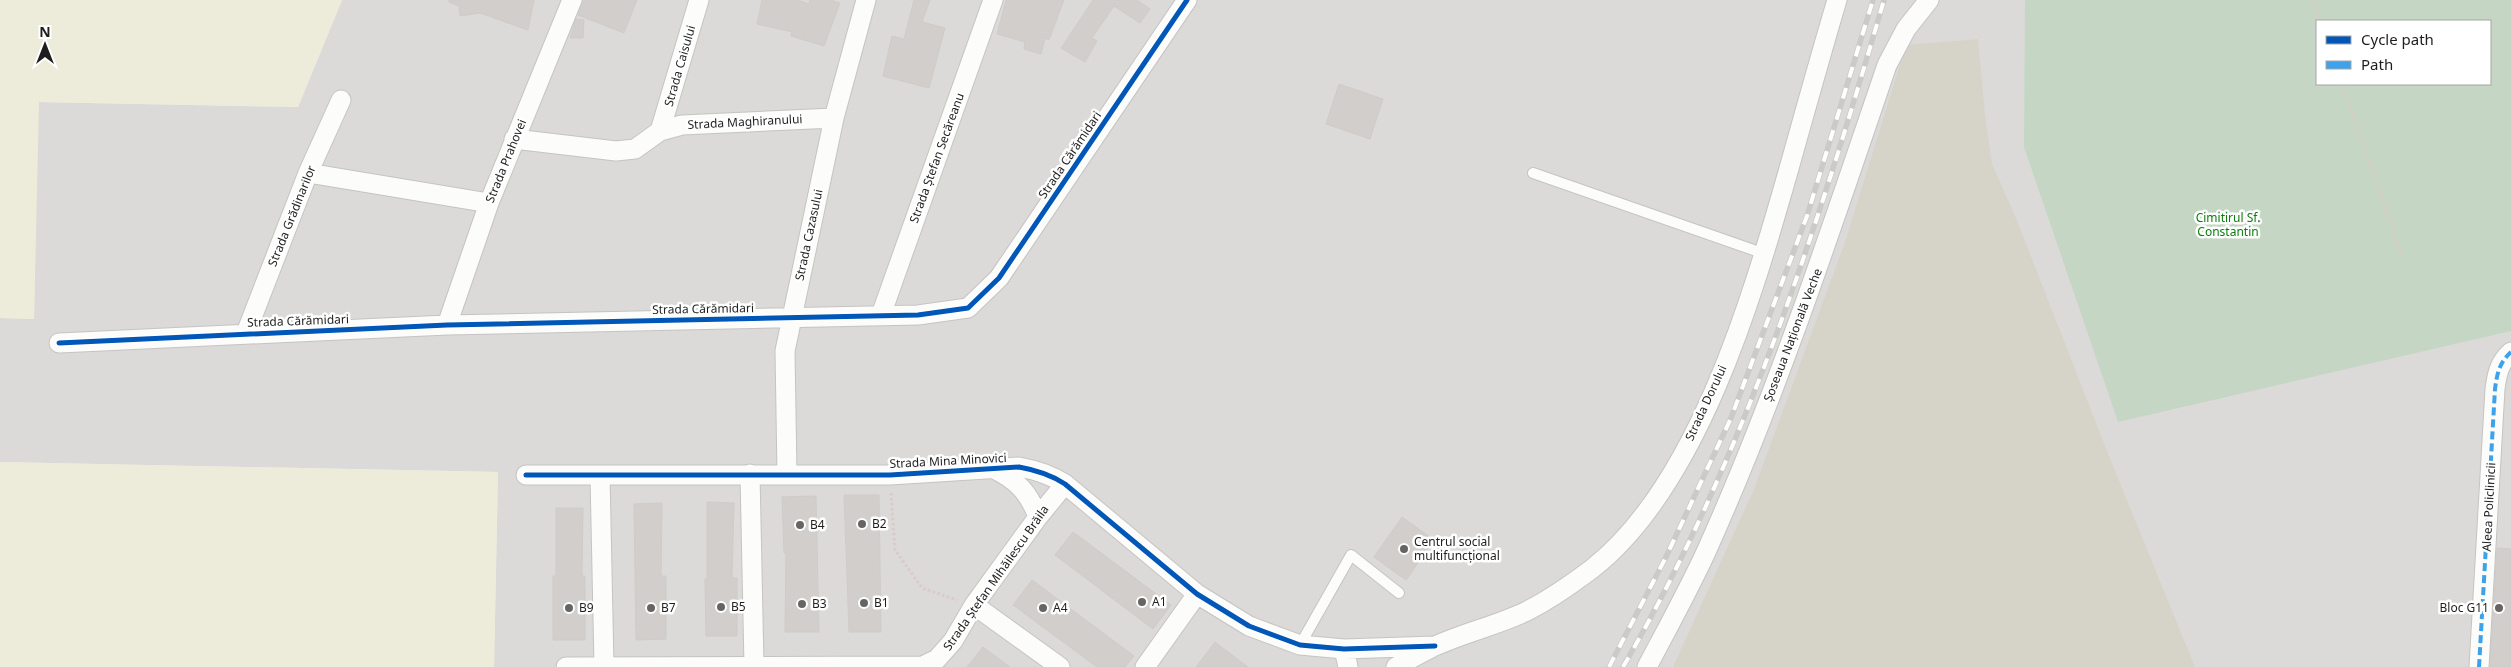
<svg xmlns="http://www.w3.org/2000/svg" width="2511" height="667" viewBox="0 0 2511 667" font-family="'Noto Sans',sans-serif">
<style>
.residential{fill:#dbdad8;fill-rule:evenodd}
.construction{fill:#d6d4c9}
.farmland{fill:#edecda}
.cemetery{fill:#c5d7c4;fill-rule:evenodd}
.building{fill:#d1cecc;stroke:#cfcbc8}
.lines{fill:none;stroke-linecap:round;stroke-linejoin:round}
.lane-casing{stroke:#c5c4c3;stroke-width:12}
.street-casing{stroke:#c5c4c3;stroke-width:21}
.path{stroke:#dacbca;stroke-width:3;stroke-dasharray:2.5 2.5;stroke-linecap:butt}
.lane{stroke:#fcfcfb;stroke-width:10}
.street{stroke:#fcfcfb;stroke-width:19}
.rail-casing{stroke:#cacac9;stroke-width:5.5}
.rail{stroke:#fff;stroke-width:4;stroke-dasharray:11;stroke-linecap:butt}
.quiet{stroke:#3da2ea;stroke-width:4;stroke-dasharray:8 4;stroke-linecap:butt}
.cycleway-casing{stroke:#fff;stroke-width:8}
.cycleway{stroke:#0057b8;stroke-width:5}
.poi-dot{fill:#666564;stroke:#fff;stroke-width:2}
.labels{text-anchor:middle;stroke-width:5;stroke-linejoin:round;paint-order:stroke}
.street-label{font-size:12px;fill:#1e1e1e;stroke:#fff}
.park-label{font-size:12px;fill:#0b7d0d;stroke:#fff}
.poi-label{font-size:12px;fill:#1e1e1e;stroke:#fff;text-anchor:start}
</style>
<rect width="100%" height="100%" fill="#eceae7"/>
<path class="residential" d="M342,0H2511V667H494L498,472L0,462V318L34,319L38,102L298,107ZM2317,21H2490V84H2317Z"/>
<path class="construction" d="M1978,39L1985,115L1992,164L2016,218L2107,451L2195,667H1673L1754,489L1845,242L1906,45Z"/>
<path class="farmland" d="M0,0H342L298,107L39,102L34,319L0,318Z
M0,462L498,472L494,667H0Z"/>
<path class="cemetery" d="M2025,0H2511V331L2118,422L2024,147ZM2317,21H2490V84H2317Z"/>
<path class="building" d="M449,0H534L528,30L480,13L460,16L459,6L449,2Z
M584,0H637L624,33L578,15Z
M762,0H797L809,4L810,0H831L840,3L824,46L791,36L792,32L757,24Z
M914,0H930L922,22L945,28L929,88L883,76L892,36L904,39Z
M1006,0H1064L1049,40L1045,38L1041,54L1024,49L1025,42L997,34Z
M1093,0H1137L1150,9L1140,23L1114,6L1092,38L1097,41L1085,62L1061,48Z
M576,19L584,20L583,38H570Z
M1339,84L1383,99L1370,139L1326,124Z
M844,495H879L881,632H849Z
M816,496L819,632H785L786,553H784L782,497Z
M707,502L734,503L732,578H737V636H706L705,579H707Z
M662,503L661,576H666V639L636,640L634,504Z
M556,508H583L582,576H585V640H553V576H556Z
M1402,517L1434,540L1406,580L1374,557Z
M1073,532L1171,605L1153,629L1055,555Z
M2497,548L2511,549V667H2490Z
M1032,580L1134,656L1125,667H1097L1013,605Z
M1215,642L1248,667H1196Z
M983,647L1010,667H967Z"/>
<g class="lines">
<defs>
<path id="lane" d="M1533,173L1765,254
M1300,645L1351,555L1399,593"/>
<path id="street" d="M660,131L699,0
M514,139L616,151L635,149L660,131L682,125L834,118
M308,173L489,203
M881,315L993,0
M447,325L489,203L572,0
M246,333L308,173L341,100
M59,343L447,325L918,315L968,308L999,278L1187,0
M994,469C1017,480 1029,493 1038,517
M750,474L754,665
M787,474L785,351L834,118L866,0
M526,475H890L1019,467C1036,470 1050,474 1065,484L1197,594L1249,626L1300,645L1344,649L1435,646
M600,475L604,666
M974,605L1060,667
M1344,649L1348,667
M566,667L922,666
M921,667L937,659L953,641L974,605L1038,517L1065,484
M1145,667L1197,594
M1396,667C1408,660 1421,653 1433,647C1463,633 1495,626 1525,612C1549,600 1572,584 1593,568C1698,485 1752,298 1788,172C1804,115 1820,57 1837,0
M1647,667C1667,629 1688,591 1706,552C1777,394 1831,229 1887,65L1906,29L1929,0
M2479,667L2495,389C2497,374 2499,363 2511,352"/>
</defs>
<use href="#lane" class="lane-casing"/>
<use href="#street" class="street-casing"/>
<path class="path" d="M2313,0L2320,21
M2342,84L2402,256
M891,493L895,550L922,588L957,600"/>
<use href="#lane" class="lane"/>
<use href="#street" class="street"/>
<defs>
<path id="rail" d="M1609,667L1666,557L1731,418L1807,216L1873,0
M1623,667C1743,461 1818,227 1884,0"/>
</defs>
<use href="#rail" class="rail-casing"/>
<use href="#rail" class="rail"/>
<path class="quiet" d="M2479,667L2495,389C2497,374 2499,363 2511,352"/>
<defs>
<path id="cycleway" d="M59,343L447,325L918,315L968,308L999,278L1187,0
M526,475H890L1019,467C1036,470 1050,474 1065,484L1197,594L1249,626L1300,645L1344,649L1435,646"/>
</defs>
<use href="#cycleway" class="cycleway-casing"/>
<use href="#cycleway" class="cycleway"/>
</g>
<g class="poi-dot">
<circle cx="862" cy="524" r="5"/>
<circle cx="800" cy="525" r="5"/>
<circle cx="1404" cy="549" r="5"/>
<circle cx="1142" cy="602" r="5"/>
<circle cx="864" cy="603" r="5"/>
<circle cx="802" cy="604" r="5"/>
<circle cx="721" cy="607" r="5"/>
<circle cx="569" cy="608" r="5"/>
<circle cx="651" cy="608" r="5"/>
<circle cx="1043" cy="608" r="5"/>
<circle cx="2499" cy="608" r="5"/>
</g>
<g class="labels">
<g class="street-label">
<text transform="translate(680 66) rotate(-74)" y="4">Strada Caisului</text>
<text transform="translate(745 122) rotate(-3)" y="4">Strada Maghiranului</text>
<text transform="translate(1070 155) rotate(-56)" y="4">Strada Cărămidari</text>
<text transform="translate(937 158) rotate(-70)" y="4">Strada Ștefan Secăreanu</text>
<text transform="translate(506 161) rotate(-68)" y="4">Strada Prahovei</text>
<text transform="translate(292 216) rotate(-68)" y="4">Strada Grădinarilor</text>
<text transform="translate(809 235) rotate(-78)" y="4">Strada Cazasului</text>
<text transform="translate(703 309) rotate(-1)" y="4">Strada Cărămidari</text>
<text transform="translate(298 321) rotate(-2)" y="4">Strada Cărămidari</text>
<text transform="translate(1793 335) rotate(-69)" y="4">Șoseaua Națională Veche</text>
<text transform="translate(1706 403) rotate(-65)" y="4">Strada Dorului</text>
<text transform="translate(948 461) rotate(-3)" y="4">Strada Mina Minovici</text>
<text transform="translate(2489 507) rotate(-87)" y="4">Aleea Policlinicii</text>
<text transform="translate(996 578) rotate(-55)" y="4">Strada Ștefan Mihăilescu Brăila</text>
</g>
<g class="park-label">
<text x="2228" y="222">Cimitirul Sf.<tspan x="2228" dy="14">Constantin</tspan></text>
</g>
<g class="poi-label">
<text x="872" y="528">B2</text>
<text x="810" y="529">B4</text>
<text x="1414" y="546">Centrul social<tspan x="1414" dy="14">multifuncțional</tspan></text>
<text x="1152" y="606">A1</text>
<text x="874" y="607">B1</text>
<text x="812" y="608">B3</text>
<text x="731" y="611">B5</text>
<text x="579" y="612">B9</text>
<text x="661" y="612">B7</text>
<text x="1053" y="612">A4</text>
<text x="2489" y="612" text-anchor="end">Bloc G11</text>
</g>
</g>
<rect x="2316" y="20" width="175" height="65" fill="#ffffff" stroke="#a5a5a5"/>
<rect x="2326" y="36" width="25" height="8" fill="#0057b8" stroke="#a5a5a5"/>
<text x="2361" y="45" font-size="15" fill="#1e1e1e">Cycle path</text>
<rect x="2326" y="61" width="25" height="8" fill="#3da2ea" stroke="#a5a5a5"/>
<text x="2361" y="70" font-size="15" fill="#1e1e1e">Path</text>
<g transform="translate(45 45)" stroke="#ffffff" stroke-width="4" paint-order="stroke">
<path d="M0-4L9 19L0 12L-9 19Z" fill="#1e1e1e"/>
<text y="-8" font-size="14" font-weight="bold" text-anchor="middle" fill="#1e1e1e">N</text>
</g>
</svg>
